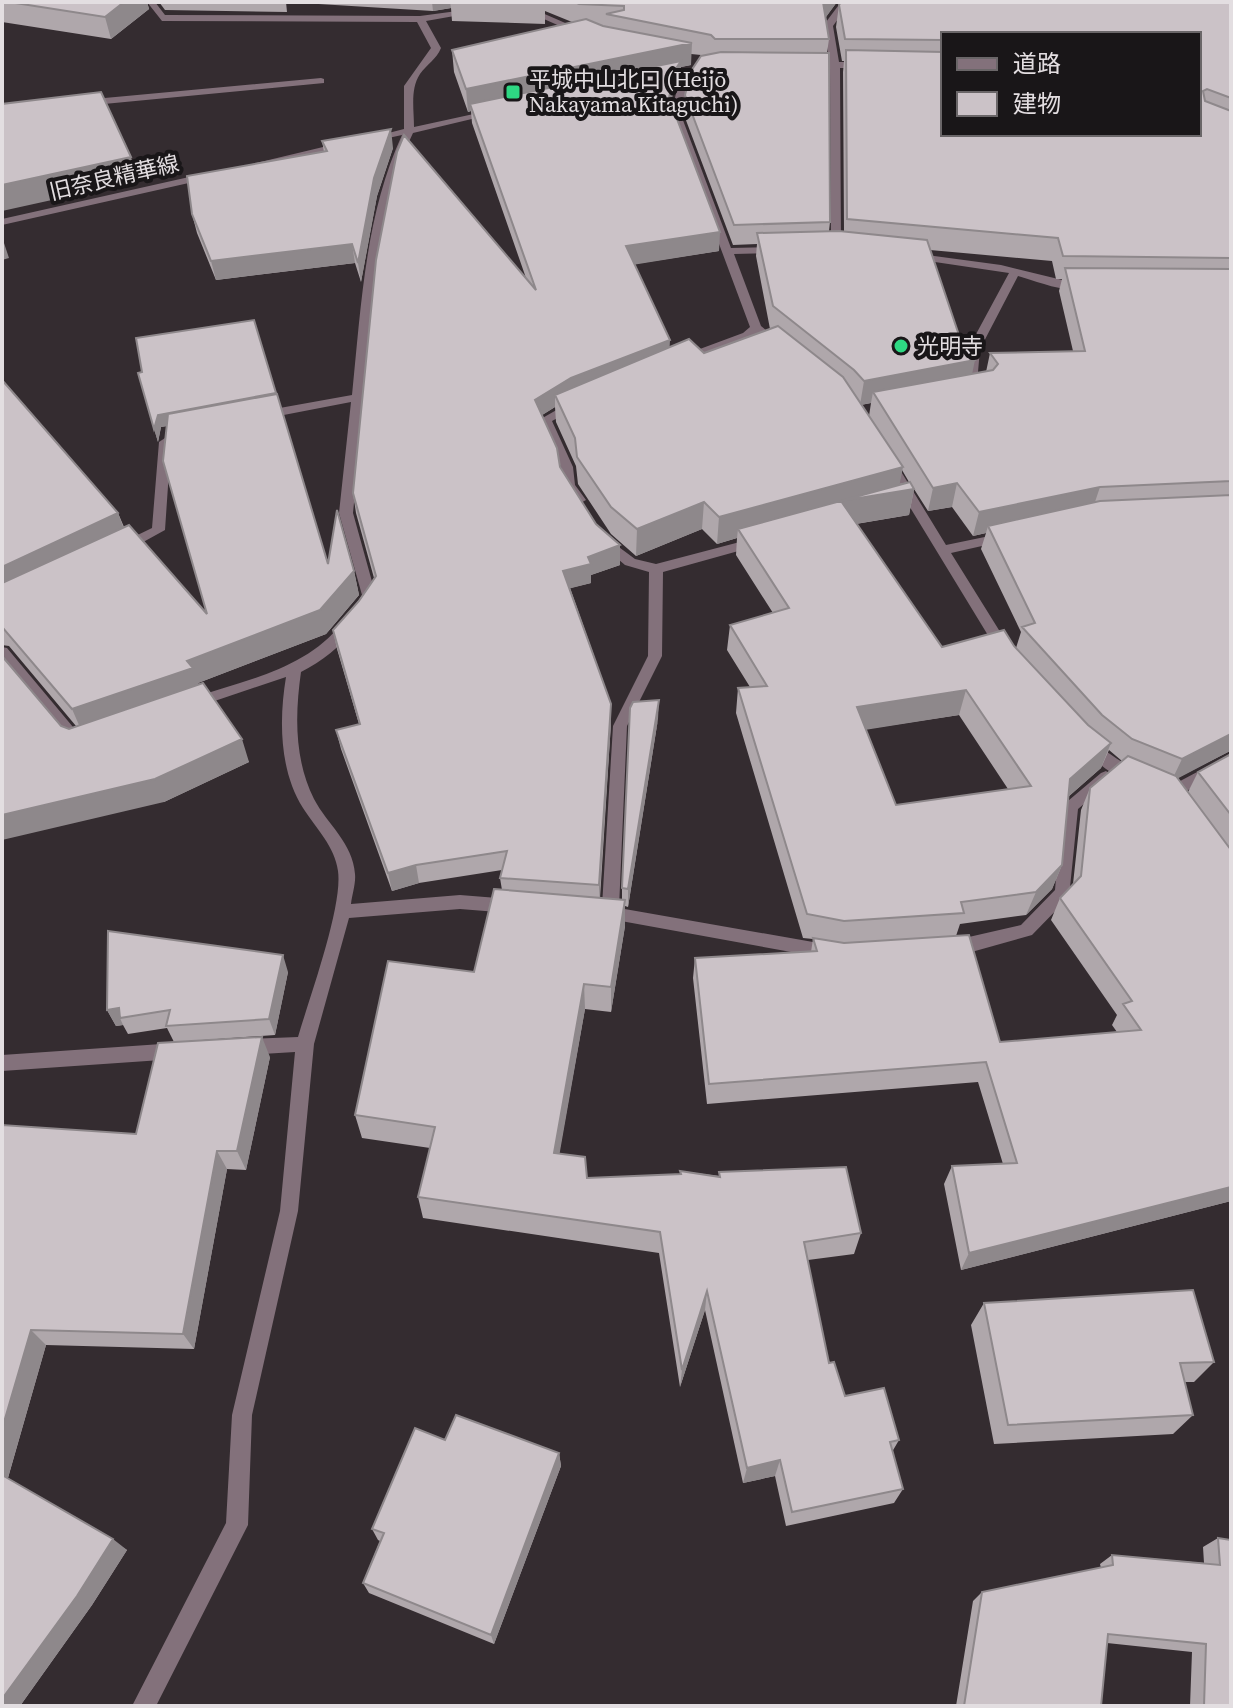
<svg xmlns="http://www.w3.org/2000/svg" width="1233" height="1708" viewBox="0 0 1233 1708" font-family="'Source Serif 4','Noto Sans JP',serif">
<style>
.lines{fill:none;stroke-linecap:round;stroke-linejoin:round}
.minor{fill:#83717b;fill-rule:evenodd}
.wall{fill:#afa7ab;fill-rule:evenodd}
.shaded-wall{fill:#8e888b}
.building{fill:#cbc2c7;stroke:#8e888b;stroke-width:2;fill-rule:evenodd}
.poi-dot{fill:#2ed883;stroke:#191618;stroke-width:3}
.labels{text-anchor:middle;stroke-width:8;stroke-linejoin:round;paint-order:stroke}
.far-poi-label{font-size:22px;fill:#e3dee1;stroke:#191618;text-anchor:start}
.far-street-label{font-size:22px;fill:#e3dee1;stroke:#191618}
</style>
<rect width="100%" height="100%" fill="#342c30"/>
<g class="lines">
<path class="minor" d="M147,2H155L165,15L420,16L472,9L477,12L426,21L441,48C436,60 427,64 420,74C410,89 414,109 414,127L492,110L497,113L413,133L396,170L376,279L353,513L376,596L365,611L360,613L353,608L362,595L339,513L351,402L263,419L257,415L263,411L352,395C361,308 365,215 402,135L370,142L365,139L404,129V86L431,48L417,22L162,21Z
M505,2H517L586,32L578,34Z
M841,2H850L833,26L839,62H863L868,65L863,68H840L841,248L836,251L831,248L830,68H811L806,65L811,62H830L823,26Z
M696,66L701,69L687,89L681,115L731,248L777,247L783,250L777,253L734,254L761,326L784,346L782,349H774L756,334L685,363L681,362V356L743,333L750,327L671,115L677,89L693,67Z
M321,78L324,79V83L83,106L78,103L83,100Z
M344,142L348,143V147L253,168L248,165Z
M207,173L211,174V178L2,225V219Z
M912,253L1001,265L1087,286C1070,296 1037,281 1018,276L980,349L978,372L989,388L978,393L972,389L976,386L966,372L968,349L1009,273L908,258V254Z
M574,400L580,404L578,407L552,421L573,467L575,485L586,500L579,504L574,503L563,485L561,467L539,420Z
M165,438L171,442L165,530L127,551H117V545L152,528L159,442Z
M889,459L894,460L946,545L1004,533L1011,537L1004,541L951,553L1012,651L1010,655H1000L883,463Z
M604,536L635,559L656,564L755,538L762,542L760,545L663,572L662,656L627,726L619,908L830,945L836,947L838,952L836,957L830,959L599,917L597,912L602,906L613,726L648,656L649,572L625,565L599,543V537Z
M347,622L354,627C341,647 322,661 301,672C295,714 294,759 314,799C327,824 353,843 355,874C356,883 352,895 351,904L460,895L510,899L516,901L518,906L516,911L510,913L460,909L349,918L314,1044L298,1211L252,1415L248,1525L156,1706H132L226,1523L232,1415L280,1211L295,1052L247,1055L241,1052L238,1047L241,1042L247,1039L298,1037C309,999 343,906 338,871C335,847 316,828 303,808C279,770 279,719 286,677L194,708L187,703L189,699C242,681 306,670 342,623Z
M2,647L7,648L83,739L86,743L83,747H73L2,662Z
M1088,740C1094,743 1136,771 1140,775L1137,779C1117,783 1098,762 1083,750L1080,746Z
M1231,754V767L1177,796H1167L1164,792L1167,788Z
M1106,771L1114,777L1111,781L1078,809L1069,897L1032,935L968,953L947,952L945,947L947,942L1021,925L1055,890L1062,806L1101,773Z
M176,1043L182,1046L185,1051L182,1056L176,1059L2,1071V1055Z"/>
</g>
<path class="wall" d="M2,2H147L149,9L111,39L2,22Z
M159,2H837L825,18L829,39L827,53L830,222L829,231H844L843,72L844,61H842L836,27L839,5L1231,2V752L1230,751L1177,778L1188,792L1198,772L1231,754V1201L961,1270L944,1184L952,1166L1003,1164L978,1082L707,1104L693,978L695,958L811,952L813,939L803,938L736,713L738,688L750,687L727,650L730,625L773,613L736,555L737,538L717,544L702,529L636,556L611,534L578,484L576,466L556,422L555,407L542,415L560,467L620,565L591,575V583L570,588L611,704V723L600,898L622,900V888L658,719L628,907L625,906V926L611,1012L585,1009L559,1153L587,1178L680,1174V1171L719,1176V1172L861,1233L854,1254L808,1260L829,1363L845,1396L899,1440L892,1452L903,1489L894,1503L786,1526L775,1476L743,1483L705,1310L680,1387L659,1253L423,1218L418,1197L430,1148L362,1138L355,1115L474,972L502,890L500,878L502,870L419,883L392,891L341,749L336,730L359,724L337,649L333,630L359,601L374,578L356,513L353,493L526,278L472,123L471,111L468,112L454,72L452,50L572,22L545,11V24L452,21L451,8L433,11L286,2L287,12L165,10ZM943,34L1199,134H943ZM691,54L701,55L685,95L684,115L733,245L757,244L756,256L770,329L704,353L669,347L634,264L719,251L671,103L674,88L680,80L681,67L691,65ZM930,250L1052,261L1056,279H1062L1059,291L1073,351L990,353L986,372L972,374ZM871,403L869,416L861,405ZM902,470L909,482L899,484ZM914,489L928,511L952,507L973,536L986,533L981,549L1021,632L1016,648L942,647L856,524L909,515ZM959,715L1008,789L896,805L866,729ZM1109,750L1122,761L1090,788L1081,810L1073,884L1060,898L1051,920L1117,1015L1112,1025L1117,1032L1000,1042L956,936L960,924L1026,915L1052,889L1062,865L1068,797L1101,768Z
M322,141L393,148L377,196L361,282L355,263L216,280L197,233L192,214L324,152Z
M138,373L328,564L354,571L359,595L326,634L198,683L249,762L164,802L61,726L69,729L76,726L9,646L2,645V380L118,513L124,527L207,614L167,426L161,427L158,442Z
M288,972L275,1035L174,1042L167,1028L128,1034L123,1025L116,1026L107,1010Z
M270,1057L246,1170L227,1169L194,1349L46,1345L8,1478L127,1550L92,1605L20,1706H2V1125L136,1134Z
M984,1303L1214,1362L1194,1382H1184L1193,1415L1173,1434L994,1444L971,1325Z
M445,1440L559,1453L561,1466L494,1644L369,1593L363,1583L380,1541L378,1540L372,1529Z
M1218,1538L1231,1706H1190L1192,1652L1107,1643L1101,1706H956L973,1601L982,1592L1101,1568L1100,1564L1112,1555L1204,1563L1203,1547Z"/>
<path class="shaded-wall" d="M124,2H147L149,9L111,39L105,17Z
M432,2H450L451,8L433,11Z
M823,2H837L821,24Z
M692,43L691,65L681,67L680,80L674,88L668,116L470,104L471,111L468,112L466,89Z
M391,129L393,148L377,196L361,282L358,263L374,178Z
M131,157L138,181L2,211V185Z
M720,232L719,251L626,266V246Z
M2,237L9,258L2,260Z
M352,244L355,263L216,280L211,261Z
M670,340L669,359L555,395V407L536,419L535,400L571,378Z
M975,360L970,384L873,392L871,403L860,405L864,381Z
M276,393L278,406L161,427L158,442L154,429L158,415Z
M903,467L898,492L914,489L909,515L837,527L738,529L737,538L717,544L719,517Z
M957,483L952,507L928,511L933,488Z
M1100,487L1092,511L988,526L986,533L973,536L979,512Z
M704,502L702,529L636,556L637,529Z
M118,513L127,537L2,597V567Z
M620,545V565L591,575V583L564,590L563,571L588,557Z
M354,571L359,595L326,634L198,683L200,692L82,732L72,709L187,661Z
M966,690L959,715L852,732L857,707Z
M659,700L658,719L628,907V889Z
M611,704V723L599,903V885Z
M1231,734V749L1230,751L1171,782L1182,759Z
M242,739L249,762L164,802L2,840V815Z
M1111,743L1101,768L1060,804L1070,779Z
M416,865L419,883L392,891L388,873Z
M1062,865L1052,889L1026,915L1036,892Z
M625,900V926L611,1012V987Z
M283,955L288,972L275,1035L269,1019Z
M584,984L585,1009L556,1174L554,1153Z
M119,1008L120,1018L123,1025L116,1026L107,1010Z
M262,1037L270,1057L246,1170L237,1151Z
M217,1151L227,1169L194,1349L183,1334Z
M1231,1187V1201L961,1270L969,1253Z
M707,1291L705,1310L680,1387L682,1370Z
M31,1330L46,1345L7,1481L2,1477V1429Z
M559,1453L561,1466L494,1644L491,1635Z
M780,1460L775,1476L743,1483L747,1468Z
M113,1539L127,1550L92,1605L20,1706H2V1699Z"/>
<path class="building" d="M9,2H124L105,17Z
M575,2H823L829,39H715L711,35L606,14L624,10V6L579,4Z
M841,2H1231V98L1207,89L1203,91L1205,101L1231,111V258L1063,256L1058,238L847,219L846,50L943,52V134H1199V34H943V40L845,39L839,5Z
M586,19L603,26L692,43L466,89L452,50Z
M721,52L829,53L830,222L734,225L685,95L691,71L701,56Z
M681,61L675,70L669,98L720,232L626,246L670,340L571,378L535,400L557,448L560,467L596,524L620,545L588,557L591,564L563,571L611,704L599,885L500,878L507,851L416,865L388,873L336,730L360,724L333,630L359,601L376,576L353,493L376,260L397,152L404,135L536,290L470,104Z
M101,92L131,157L2,185V104Z
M391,129L374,178L358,263L352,244L211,261L192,214L187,176L327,151L322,141Z
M839,231L927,240L965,353H971L975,360L864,381L854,370L773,306L757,233Z
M1065,268L1231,269V481L1100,487L979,512L957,483L933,488L873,392L993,370L998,364L990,353L1085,351Z
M254,320L276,393L158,415L154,429L138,373L142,372L136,338Z
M778,326L843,377L903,467L719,517L704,502L637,529L611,507L577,457L575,438L555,395L689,339L704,353Z
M2,380L118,513L2,567Z
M277,394L328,564L337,510L354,571L320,610L187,661L193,668L72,709L2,627V583L129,525L207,614L163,461L168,414Z
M910,482L914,489L841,501L942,647L1004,630L1014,646L1088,725L1111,743L1070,779L1062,865L1036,892L961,902L964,913L844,921L807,914L738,688L767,686L730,625L789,608L738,529ZM966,690L1031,786L896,805L857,707Z
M1231,495V734L1182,759L1132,739L1102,715L1022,627L1035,623L988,526L1100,501Z
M2,656L61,726L69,729L203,683L242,739L155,779L2,815Z
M659,700L628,889L622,888L630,708L633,702Z
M1231,754V815L1198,772Z
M1128,756L1176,776L1231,850V1187L969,1253L952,1166L1017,1163L986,1062L709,1084L695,958L817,951L813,938L844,943L969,935L1000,1042L1141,1030L1123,1004L1132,1001L1060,898L1081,876L1090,788Z
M494,889L625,900L611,987L584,984L554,1153L585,1157L587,1178L681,1174L680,1171L720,1177L719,1172L846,1167L861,1233L804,1242L829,1363L834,1362L845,1396L884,1388L899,1440L890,1442L903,1489L792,1512L780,1460L747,1468L707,1291L682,1370L660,1232L418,1197L435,1127L355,1115L388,961L474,972Z
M108,931L283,955L269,1019L166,1026L170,1010L120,1018L119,1008L107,1010Z
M262,1037L237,1151H217L183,1334L31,1330L2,1429V1125L136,1134L158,1043Z
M1193,1290L1214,1362L1180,1363L1193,1415L1008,1425L984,1303Z
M456,1415L559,1453L491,1635L363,1583L384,1533L372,1529L415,1428L445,1440Z
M2,1475L113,1539L77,1596L2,1699Z
M1218,1538L1231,1540V1706H1204L1206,1644L1108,1634L1101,1706H964L982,1592L1113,1565L1112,1555L1220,1565Z"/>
<g class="poi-dot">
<rect x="505" y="84" width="16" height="16" rx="4"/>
<circle cx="901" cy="346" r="8"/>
</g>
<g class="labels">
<g class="far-poi-label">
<text x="529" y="87">平城中山北口 (Heijō<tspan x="529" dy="25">Nakayama Kitaguchi)</tspan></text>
<text x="917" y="354">光明寺</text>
</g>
<g class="far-street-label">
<text transform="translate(114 177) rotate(-13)" y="8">旧奈良精華線</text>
</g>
</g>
<rect width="1233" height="1708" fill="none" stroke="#e3dee1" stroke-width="8"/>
<rect x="941" y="32" width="260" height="104" fill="#191618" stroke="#6a6668" stroke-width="2"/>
<rect x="957" y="58" width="40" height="12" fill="#83717b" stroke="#6a6668" stroke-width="2"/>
<text x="1013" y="72" font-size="24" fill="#e3dee1">道路</text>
<rect x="957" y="92" width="40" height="24" fill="#cbc2c7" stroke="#6a6668" stroke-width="2"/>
<text x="1013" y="112" font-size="24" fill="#e3dee1">建物</text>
</svg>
